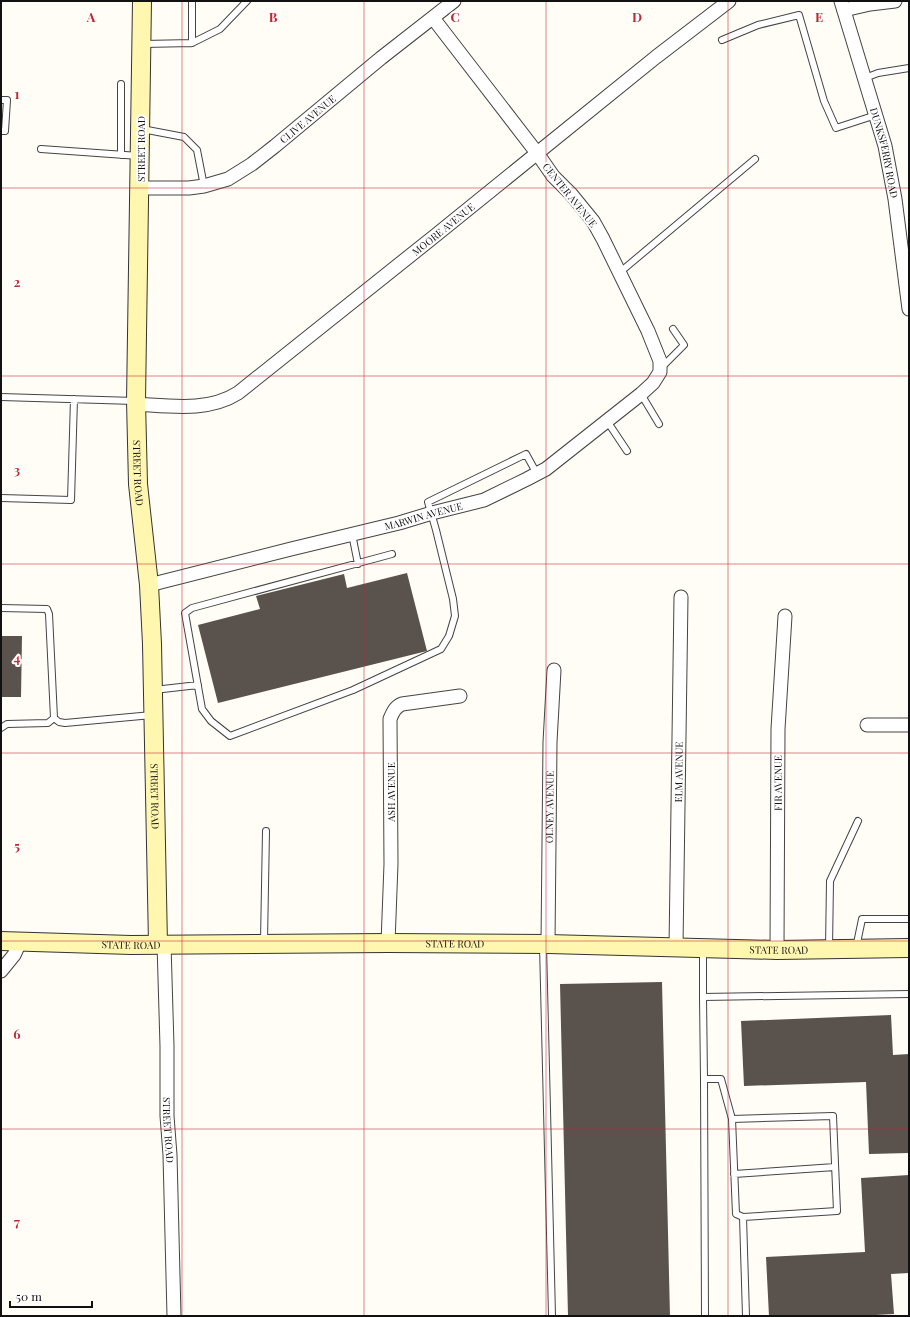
<svg xmlns="http://www.w3.org/2000/svg" width="910" height="1317" viewBox="0 0 910 1317" font-family="'Playfair Display',serif">
<style>
.building{fill:#5a524d}
.lines{fill:none;stroke-linecap:round;stroke-linejoin:round}
.lane-casing{stroke:#444;stroke-width:8}
.street-casing{stroke:#444;stroke-width:15}
.secondary-casing{stroke:#333;stroke-width:20}
.lane{stroke:#fff;stroke-width:6}
.street{stroke:#fff;stroke-width:13}
.secondary{stroke:#fff6b0;stroke-width:18}
.grid{fill:none;stroke:#c4262e;stroke-width:1;stroke-opacity:0.55}
.labels{text-anchor:middle;stroke-width:4;stroke-linejoin:round;paint-order:stroke}
.street-label{font-size:10px;fill:#111;stroke:#fff}
.grid-label{font-size:13px;text-anchor:middle;font-weight:bold;fill:#c4262e;stroke:#fff;stroke-width:4;stroke-linejoin:round;paint-order:stroke}
</style>
<rect width="100%" height="100%" fill="#fffdf5"/>
<path class="building" d="M407,573L427,651L218,703L198,625L260,609L256,596L344,574L347,588Z
M1,636H22L21,697H1Z
M662,982L670,1316H568L560,984Z
M891,1015L893,1055L909,1054V1153L869,1154L866,1082L744,1086L741,1021Z
M909,1175V1273L891,1274L894,1314L857,1316H769L766,1257L865,1252L861,1178Z"/>
<g class="lines">
<defs>
<path id="lane" d="M722,40L758,25L799,15L824,101L836,128L876,115
M192,43L220,29L247,1
M144,44L192,43V1
M865,78L878,73L909,68
M1,100H7L5,131H1
M142,129L184,137L197,150L204,186
M41,149L139,156
M121,155V84
M619,273L755,159
M661,368L684,345L673,329
M641,394L659,424
M1,397L135,401
M607,421L627,451
M1,498L71,500L74,399
M352,534L358,564
M392,554L192,608L185,613L202,709L211,721L230,736L353,690L441,649L449,636L455,616L453,599L436,530L428,502L526,454L537,474
M1,608L47,609L49,614L54,718L59,722L65,723L152,715
M154,690L198,685
M1,728L7,724L48,723L54,718
M264,941L266,831
M543,945L552,1316
M829,948L830,881L858,821
M856,948L862,919H909
M703,950V997L909,994
M703,997L704,1079H721L732,1119
M704,1079L705,1316
M833,1116L837,1211L743,1217L736,1214L732,1119Z
M734,1174L835,1167
M743,1217L746,1316"/>
<g id="street">
<path id="s1" d="M841,1L885,146L895,199L909,309"/>
<path d="M844,10L870,4L895,1"/>
<path id="s2" d="M140,188H189L204,186L228,179L252,164L275,146L381,58L454,1"/>
<path id="s3" d="M136,404C171,406 208,412 238,393L436,235L656,57L729,1"/>
<path id="s4" d="M149,585L291,549L399,523L432,513L484,500L527,479L546,469L641,394L653,383L660,372V361L648,331L603,239L593,221L571,194L553,176L537,153L433,18"/>
<path d="M867,725H909"/>
<path d="M388,943L391,864L390,719C393,712 395,707 402,704L460,696"/>
<path id="s5" d="M164,944L167,1046V1116L170,1155L174,1316"/>
<path id="s6" d="M548,944L550,742L554,670"/>
<path id="s7" d="M676,947L681,597"/>
<path id="s8" d="M777,950L778,729L785,616"/>
<path d="M1,971L14,955L20,942"/>
</g>
<g id="secondary">
<path id="s9" d="M142,1L136,401L138,484L149,585L152,644L158,944"/>
<path id="s10" d="M1,941L131,945L388,943L548,944L777,950L909,948"/>
</g>
</defs>
<use href="#lane" class="lane-casing"/>
<use href="#street" class="street-casing"/>
<use href="#secondary" class="secondary-casing"/>
<use href="#lane" class="lane"/>
<use href="#street" class="street"/>
<use href="#secondary" class="secondary"/>
</g>
<path class="grid" d="M182,1V1316M364,1V1316M546,1V1316M728,1V1316M1,188H909M1,376H909M1,564H909M1,753H909M1,941H909M1,1129H909"/>
<g class="labels">
<g class="street-label">
<text dy="4" stroke="none"><textPath href="#s2" startOffset="189">CLIVE AVENUE</textPath></text>
<text transform="translate(141 149) rotate(-90)" y="4">STREET ROAD</text>
<text dy="4" stroke="none"><textPath href="#s1" startOffset="158">DUNKSFERRY ROAD</textPath></text>
<text transform="translate(570 195) rotate(51)" y="4">CENTER AVENUE</text>
<text dy="4" stroke="none"><textPath href="#s3" startOffset="367">MOORE AVENUE</textPath></text>
<text dy="4" stroke="none"><textPath href="#s9" startOffset="472">STREET ROAD</textPath></text>
<text dy="4" stroke="none"><textPath href="#s4" startOffset="283">MARWIN AVENUE</textPath></text>
<text dy="4" stroke="none"><textPath href="#s7" startOffset="175">ELM AVENUE</textPath></text>
<text dy="4" stroke="none"><textPath href="#s8" startOffset="167">FIR AVENUE</textPath></text>
<text transform="translate(391 792) rotate(-90)" y="4">ASH AVENUE</text>
<text dy="4" stroke="none"><textPath href="#s9" startOffset="796">STREET ROAD</textPath></text>
<text dy="4" stroke="none"><textPath href="#s6" startOffset="137">OLNEY AVENUE</textPath></text>
<text dy="4" stroke="none"><textPath href="#s10" startOffset="454">STATE ROAD</textPath></text>
<text dy="4" stroke="none"><textPath href="#s10" startOffset="130">STATE ROAD</textPath></text>
<text dy="4" stroke="none"><textPath href="#s10" startOffset="778">STATE ROAD</textPath></text>
<text dy="4" stroke="none"><textPath href="#s5" startOffset="186">STREET ROAD</textPath></text>
</g>
</g>
<g class="grid-label">
<text x="91" y="22">A</text>
<text x="273" y="22">B</text>
<text x="455" y="22">C</text>
<text x="637" y="22">D</text>
<text x="819" y="22">E</text>
<text x="17" y="99">1</text>
<text x="17" y="287">2</text>
<text x="17" y="475">3</text>
<text x="17" y="663">4</text>
<text x="17" y="851">5</text>
<text x="17" y="1039">6</text>
<text x="17" y="1227">7</text>
</g>
<rect width="910" height="1317" fill="none" stroke="#111111" stroke-width="4"/>
<path d="M10 1301v6h82v-6" fill="none" stroke="#111111" stroke-width="2"/>
<text x="16" y="1301" font-size="12" fill="#111111" stroke="#ffffff" stroke-width="3" paint-order="stroke">50 m</text>
</svg>
